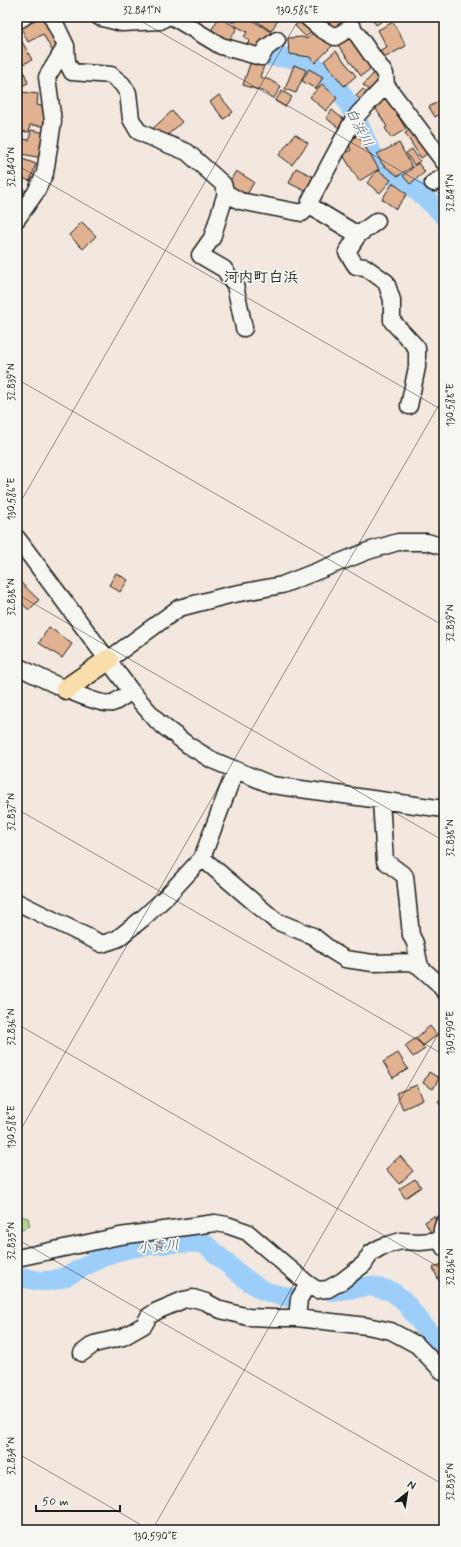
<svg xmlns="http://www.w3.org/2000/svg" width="461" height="1547" viewBox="0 0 461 1547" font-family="Mynerve,'Klee One',sans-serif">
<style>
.green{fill:#b1d691;stroke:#667956}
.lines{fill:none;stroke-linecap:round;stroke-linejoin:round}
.river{stroke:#9dcefa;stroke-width:20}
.building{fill:#e1b292;stroke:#1c1c1c}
.minor-casing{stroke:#1c1c1c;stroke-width:19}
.major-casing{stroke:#1c1c1c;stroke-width:23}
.minor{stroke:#f6f6f2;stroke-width:16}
.major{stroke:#f9deab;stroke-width:20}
.ticks{fill:none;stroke:#1c1c1c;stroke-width:1;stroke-opacity:0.45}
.labels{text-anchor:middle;stroke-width:3.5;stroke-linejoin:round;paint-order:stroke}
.water-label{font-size:14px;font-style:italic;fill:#495a6a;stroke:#f6f6f2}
.quarter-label{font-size:15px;font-weight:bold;fill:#1c1c1c;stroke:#f6f6f2}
.neatline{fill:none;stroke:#1c1c1c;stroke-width:1.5}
.ticks-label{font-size:10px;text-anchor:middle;fill:#1c1c1c}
</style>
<rect width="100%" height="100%" fill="#f2e8df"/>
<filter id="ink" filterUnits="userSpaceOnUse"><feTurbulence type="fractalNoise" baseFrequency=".025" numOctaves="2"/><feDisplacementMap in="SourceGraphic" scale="8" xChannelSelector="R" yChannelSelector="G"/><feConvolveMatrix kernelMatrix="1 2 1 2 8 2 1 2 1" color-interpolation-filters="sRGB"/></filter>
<g filter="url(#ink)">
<path class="green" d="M17,1215L28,1218L30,1226L17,1231Z"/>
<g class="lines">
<path class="river" d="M268,56C276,57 285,57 292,58C327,64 347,98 360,127C366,140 370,154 380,165C391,176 405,182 417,191C427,199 436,207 444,216
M17,1278L20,1277C27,1278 35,1281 42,1281C67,1283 91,1259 115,1252C143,1244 175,1242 204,1243C221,1258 239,1276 259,1288C268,1294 279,1295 289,1297
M332,1291L371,1286L391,1291L402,1299L444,1351"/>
</g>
<path class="building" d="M41,17H46L64,48L54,54L43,34L28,42L21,28Z
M219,17L237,28L229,41L211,31Z
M224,17H238L233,23Z
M239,17H251L250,19L271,32L260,52L247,44L250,41L244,37L247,32L234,25Z
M252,17H274L278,20L271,31L252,18Z
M335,17H339L345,25L333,33L327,22Z
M371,17H386L387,18L376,25Z
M303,19L314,29L306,37L295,26Z
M393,22L406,46L380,60L376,52L387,47L378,30Z
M317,29L333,45L315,63L310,57L289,54L288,38L302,37L307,39Z
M350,34L374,66L361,76L337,44Z
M19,36L32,60L23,64L17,52V37Z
M336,51L356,76L344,86L324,61Z
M252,58L265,63L260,77L270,80L281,87L274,98L264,92L243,85Z
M21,64L28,83L17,88V66Z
M294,65L306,70L296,93L285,89Z
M309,69L323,77L316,89L302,81Z
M374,73L383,81L373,93L363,85Z
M322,84L337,98L326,111L310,97Z
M363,89L369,95L363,102L356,96Z
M282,91L292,97L285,107L275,101Z
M22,92L38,94L37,105L46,107L43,126L30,125L29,132L17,131V108H20Z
M219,95L233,112L224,119L210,102Z
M386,96L406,129L391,138L385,128L387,127L373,104Z
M441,100L444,106V112L435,117L429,107Z
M332,110L349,124L343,131L326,118Z
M172,111L182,122L162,140L149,132Z
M414,127L430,152L421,158L405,133Z
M31,130L46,133L42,158L17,153V138L29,140Z
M295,134L308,143L292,165L279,155Z
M358,135L379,169L359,181L343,155L351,150L347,142Z
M399,143L412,167L398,176L382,164L377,154Z
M412,149L420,161L414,165L406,153Z
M17,157L36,164L30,181L17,176Z
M418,163L425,172L410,184L403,176Z
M296,168L314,177L307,192L289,183Z
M378,170L391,180L380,193L367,183Z
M236,171L254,182L245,198L226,187Z
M393,183L407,194L396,209L382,199Z
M17,185L29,193L23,204L17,200Z
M82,222L96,236L83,249L69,235Z
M116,573L128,580L120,592L109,585Z
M17,579L39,600L29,610L17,599Z
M49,627L72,644L62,658L39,643Z
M430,1026L437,1035L423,1046L416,1038Z
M416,1038L425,1049L413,1057L405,1046Z
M398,1053L408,1069L393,1078L383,1062Z
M429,1072L439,1078L433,1089L423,1083Z
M417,1085L423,1100L403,1109L396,1093Z
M444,1097V1112L438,1101Z
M400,1156L413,1171L399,1184L386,1169Z
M415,1179L421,1187L405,1198L399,1189Z
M434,1216L442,1229L432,1234L425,1222Z
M444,1263V1286L442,1287L433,1268Z"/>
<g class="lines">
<defs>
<path id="minor" d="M99,17L122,23L160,21L166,17
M173,17L221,46L261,57L266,48L277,40
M307,17L321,29L335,37L352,27L385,74L386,85L444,162
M17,21L24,17
M66,46L67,62L72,72L111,75L122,84L128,93L131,119L138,131L150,137L187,152L223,184L226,193L240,201L302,213L310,206L358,235
M433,183L444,177
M226,193L212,238L200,255L224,269L235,285L244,328
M310,206V201L351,124L359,113L386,85
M17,219L36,192L45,173L53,121L47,77L66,46L52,17
M377,221L358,235L347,252L356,266L365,267L386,282L392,300V321L417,348V367L409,406
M17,538L131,691L158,722L188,745L212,760L272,785L444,809
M108,660L179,608L229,595L282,585L368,551L398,542H427L444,547
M17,666C33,674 98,707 112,703C119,701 125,695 131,691
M381,801L385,861L405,876L411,935L415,943L420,967
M202,858L276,921L313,936L332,951L345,959L373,963L412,962L420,967L438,983L444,991
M17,902L102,944L117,939L142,919L166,897L202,858L235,771
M441,1240L442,1229L444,1223
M17,1258L120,1236L215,1223L227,1225L247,1232L308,1284L317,1290L328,1289L342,1281L364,1264L371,1253L381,1247L401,1241L420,1242L441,1240L444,1248
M297,1318L299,1299L308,1284
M82,1353L94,1344L123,1337L144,1325L149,1316L157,1311L183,1300L193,1298L206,1302L221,1310L248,1317L274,1318H297L367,1326L391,1331L417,1345L444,1373"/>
<path id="major" d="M66,689L108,660"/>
</defs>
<use href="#minor" class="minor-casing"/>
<use href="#major" class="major-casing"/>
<use href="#minor" class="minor"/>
<use href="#major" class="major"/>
</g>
</g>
<path class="ticks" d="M134,17L444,196M17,165L444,411M17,379L444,626M17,508L300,17M17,594L444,841M17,809L444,1055M17,1024L444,1270M17,1136L444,396M17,1239L444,1485M17,1453L150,1530M152,1530L444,1024"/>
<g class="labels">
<g class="water-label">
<text transform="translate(360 127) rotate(62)" y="5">白浜川</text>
<text transform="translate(158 1246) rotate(-5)" y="5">小責川</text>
</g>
<g class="quarter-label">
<text x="261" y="282">河内町白浜</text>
</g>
</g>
<rect width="461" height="1547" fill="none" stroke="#f6f6f2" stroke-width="44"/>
<g transform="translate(407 1493) rotate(30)" stroke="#f6f6f2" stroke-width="3" paint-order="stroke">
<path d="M0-3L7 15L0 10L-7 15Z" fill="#1c1c1c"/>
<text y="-6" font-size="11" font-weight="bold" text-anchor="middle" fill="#1c1c1c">N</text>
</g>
<path d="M36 1505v6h84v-6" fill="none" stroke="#1c1c1c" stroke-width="2"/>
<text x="42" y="1505" font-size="12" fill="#1c1c1c" stroke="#f6f6f2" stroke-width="3" paint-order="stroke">50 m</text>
<rect x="22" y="22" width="417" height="1503" class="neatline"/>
<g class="ticks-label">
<text x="142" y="14">32.841°N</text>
<text x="297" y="14">130.586°E</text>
<text transform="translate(11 167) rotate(-90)" y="4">32.840°N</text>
<text transform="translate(450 193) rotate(-90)" y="4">32.841°N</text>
<text transform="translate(11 382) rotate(-90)" y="4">32.839°N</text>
<text transform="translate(450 405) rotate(-90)" y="4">130.588°E</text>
<text transform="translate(11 499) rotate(-90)" y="4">130.586°E</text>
<text transform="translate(11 597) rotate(-90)" y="4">32.838°N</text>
<text transform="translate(450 623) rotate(-90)" y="4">32.839°N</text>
<text transform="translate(11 812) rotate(-90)" y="4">32.837°N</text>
<text transform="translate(450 838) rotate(-90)" y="4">32.838°N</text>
<text transform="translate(11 1027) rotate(-90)" y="4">32.836°N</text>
<text transform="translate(450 1033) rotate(-90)" y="4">130.590°E</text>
<text transform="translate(11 1127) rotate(-90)" y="4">130.588°E</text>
<text transform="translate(11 1241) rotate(-90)" y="4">32.835°N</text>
<text transform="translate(450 1267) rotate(-90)" y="4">32.836°N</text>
<text transform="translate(11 1456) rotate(-90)" y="4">32.834°N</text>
<text transform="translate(450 1482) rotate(-90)" y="4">32.835°N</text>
<text x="155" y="1540">130.590°E</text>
</g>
</svg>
